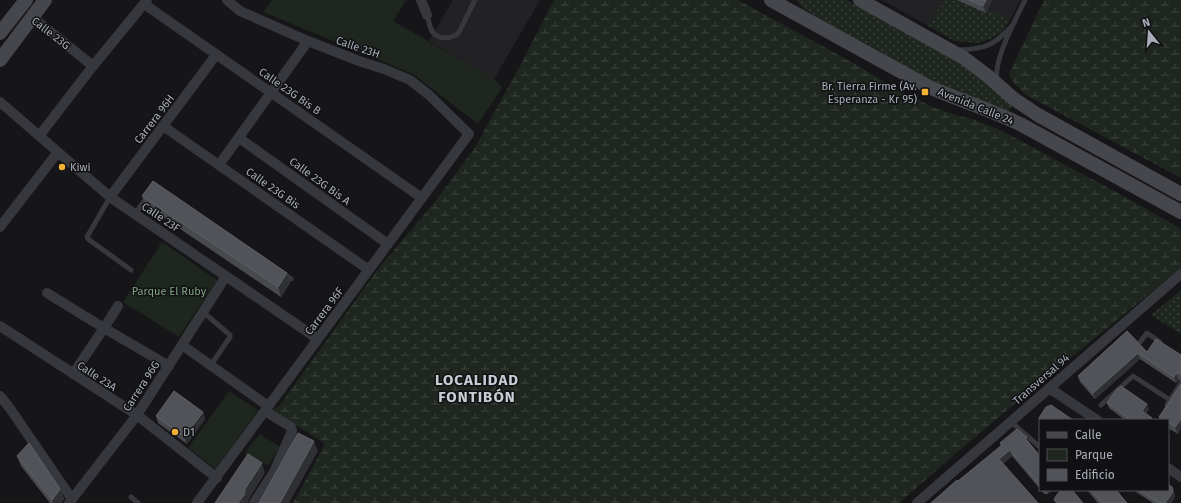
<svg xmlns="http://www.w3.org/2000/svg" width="1181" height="503" viewBox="0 0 1181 503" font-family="'Fira Sans',sans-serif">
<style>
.built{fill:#222225}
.grass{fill:url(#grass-dots)}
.wetland{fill:url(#wetland-marsh)}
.park{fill:#1e261f}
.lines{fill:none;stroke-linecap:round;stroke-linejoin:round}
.lane{stroke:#37383d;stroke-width:5}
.street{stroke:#37383d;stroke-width:10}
.secondary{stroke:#45474d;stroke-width:14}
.wall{fill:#47494d}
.shaded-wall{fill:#2f3033}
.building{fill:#525359;stroke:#5f6168}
.poi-dot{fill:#f2b134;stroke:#111113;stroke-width:1.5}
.labels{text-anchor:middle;stroke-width:3;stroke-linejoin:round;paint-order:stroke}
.street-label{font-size:11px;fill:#a8adb8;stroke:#111113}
.poi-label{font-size:11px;fill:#a8adb8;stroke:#111113;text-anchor:start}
.park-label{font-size:11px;fill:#7fa381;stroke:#111113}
.district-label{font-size:15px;font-weight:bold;letter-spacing:1px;fill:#c9ccd4;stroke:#111113}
</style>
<defs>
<pattern id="grass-dots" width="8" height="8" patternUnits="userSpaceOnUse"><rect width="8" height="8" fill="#1e261f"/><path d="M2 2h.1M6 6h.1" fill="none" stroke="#3c433d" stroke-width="1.8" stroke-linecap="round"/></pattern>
<pattern id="wetland-marsh" width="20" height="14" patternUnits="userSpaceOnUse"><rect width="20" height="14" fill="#1e261f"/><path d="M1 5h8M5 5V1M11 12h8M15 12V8" fill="none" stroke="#3c433d"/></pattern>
</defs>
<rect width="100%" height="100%" fill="#161618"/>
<path class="built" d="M453,0H540L494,79L429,41Z
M882,0H946L927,25Z
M970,0H1020L1010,20Z"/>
<path class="grass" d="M796,0H846L951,56L973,72L1012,106L1009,111L945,88L911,70L869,45L836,29L803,8Z
M946,0H970L1010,20L1003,31L990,39L978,43L954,41L927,25Z
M1181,290V334L1151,315Z"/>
<path class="wetland" d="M554,0H738L857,65L895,89L933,107L953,114L975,120L1000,130L1118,193L1181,229V268C1086,345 991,422 899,503H293L325,444L273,410L279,406L378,269L434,203L474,149L522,62Z
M1044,0H1181V178L1026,95L1013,82L1009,74Z"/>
<path class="park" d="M272,0H406L393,21L494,79L502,88L478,124L413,74L263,12Z
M162,242L217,280L179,337L123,302Z
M229,391L258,410L216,469L188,448Z
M260,434L280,447L268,466L244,454Z"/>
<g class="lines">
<path class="lane" d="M427,15C429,20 429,26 432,31C437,40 450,39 458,34L475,0
M958,50C985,49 993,46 1011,27
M997,81C993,60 1016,19 1025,0
M110,197L87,237L88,239L131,270
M135,214L147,197
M283,273L291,279
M203,312L230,335V337L211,365
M1140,342L1147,333L1160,342
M1170,400L1181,383
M1101,405L1133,376L1170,400L1167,405
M1011,422L1040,447
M131,497L138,503"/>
<path class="street" d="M421,0L427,15
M144,4L422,198
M32,17L93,66
M0,102L110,197L318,339
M163,126L369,270
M39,136L93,66L147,0
M239,138L388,244
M219,165L308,41
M110,197L216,55
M0,227L58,152
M47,293L104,328L169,366
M0,326L137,415L217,478
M182,345L268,406
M73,374L104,328L118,306
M1049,388L1097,420
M0,396L9,407L72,499
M1168,468L1181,477
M69,503L137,415L226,276
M197,503L469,134L428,94L410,80L384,69L359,61L308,41L240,11L227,0
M254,503L274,472L292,431L291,427L265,411
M917,503L1181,274"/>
<path class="secondary" d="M771,0L929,87C959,100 991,110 1020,124L1181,212
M860,0L964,58L989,77L1014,99L1038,115L1181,194
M0,33L26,0
M0,60L45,0"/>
</g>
<path class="wall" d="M957,0H992L986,13Z
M142,196L287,273L290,283L281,297L146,206Z
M1127,331L1147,352L1181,355V383L1180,381L1181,380H1179L1176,383L1140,359L1095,399L1080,382L1078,376Z
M1181,384L1178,434L1168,428V420H1160L1159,417Z
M1107,403L1149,409L1146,414L1152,420H1125L1109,408Z
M203,412L205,419L187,444L158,423L156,416Z
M1028,441L1040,456V489L1012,456L1003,464L958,481L1001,446L1000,443Z
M17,456L60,489L64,499L61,503H50L21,466Z
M1041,490H1052L1048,494H1044Z
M1087,490H1116L1127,503H1098Z
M1133,490H1168L1174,492L1175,497L1171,503H1153Z"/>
<path class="shaded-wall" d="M986,0H992L986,13L983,6Z
M287,273L290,283L281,297L278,287Z
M1138,353L1140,359L1095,399L1093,393Z
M1176,373L1179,380L1176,383L1174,377Z
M1147,404L1149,409L1144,416L1142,411Z
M203,412L205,419L187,444L184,437Z
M1181,419V429L1178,434L1175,427Z
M314,441L318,451L289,503H280Z
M1010,450L1012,456L1002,465L999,459Z
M262,463L265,473L249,499L248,503H238L245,489Z
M1172,487L1175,497L1171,503H1166Z
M60,489L64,499L61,503H53L52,500Z
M1047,490H1052L1048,494Z"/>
<path class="building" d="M969,0H986L983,6Z
M153,181L287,273L278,287L142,196Z
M1127,331L1147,352L1156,339L1181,355V374L1180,373H1176L1174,377L1138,353L1093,393L1078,376Z
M1181,384V419L1175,427L1168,422V420H1164L1159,417Z
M1121,386L1147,404L1142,411L1152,418L1150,420H1131L1107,403L1116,390Z
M174,391L203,412L184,437L156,416Z
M1051,405L1073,420H1040V422L1039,418L1046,407Z
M1017,429L1027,437L1025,438L1040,456V486L1010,450L999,459L1038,503H931L957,480L958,481L1002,445L1000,443Z
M298,433L314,441L280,503H259Z
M29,443L60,489L52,500L17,456Z
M248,454L262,463L245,489L244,495L238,503H215Z
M1168,484L1172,487L1173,492L1165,503H1159L1139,490H1168Z
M1061,490H1072L1083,503H1057L1054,500L1056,496Z
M1091,490H1116L1127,503H1102Z"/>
<g class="poi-dot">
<rect x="921" y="88" width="8" height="8" rx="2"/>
<circle cx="62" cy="167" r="4"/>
<circle cx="175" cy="432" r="4"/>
</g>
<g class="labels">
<g class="street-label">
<text transform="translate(51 33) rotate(38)" y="4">Calle 23G</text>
<text transform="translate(358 47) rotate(19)" y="4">Calle 23H</text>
<text transform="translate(290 91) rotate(35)" y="4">Calle 23G Bis B</text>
<text transform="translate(976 106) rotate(22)" y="4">Avenida Calle 24</text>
<text transform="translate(154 119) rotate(-53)" y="4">Carrera 96H</text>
<text transform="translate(320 181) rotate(36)" y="4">Calle 23G Bis A</text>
<text transform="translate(273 188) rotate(35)" y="4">Calle 23G Bis</text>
<text transform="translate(161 217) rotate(34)" y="4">Calle 23F</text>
<text transform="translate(324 311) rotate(-53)" y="4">Carrera 96F</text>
<text transform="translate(97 376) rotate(33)" y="4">Calle 23A</text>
<text transform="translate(1041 379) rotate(-41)" y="4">Transversal 94</text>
<text transform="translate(141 386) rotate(-57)" y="4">Carrera 96G</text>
</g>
<g class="poi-label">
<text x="917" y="90" text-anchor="end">Br. Tierra Firme (Av.<tspan x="917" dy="13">Esperanza - Kr 95)</tspan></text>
<text x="70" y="171">Kiwi</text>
<text x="183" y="436">D1</text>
</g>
<g class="park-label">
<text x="169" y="295">Parque El Ruby</text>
</g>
<g class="district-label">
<text x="477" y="385">LOCALIDAD<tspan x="477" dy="17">FONTIBÓN</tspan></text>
</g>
</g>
<rect x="1039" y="419" width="130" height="72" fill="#111113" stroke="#4d4f55"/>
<rect x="1047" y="432" width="20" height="6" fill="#45474d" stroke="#4d4f55"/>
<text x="1075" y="439" font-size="12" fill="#a8adb8">Calle</text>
<rect x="1047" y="449" width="20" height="12" fill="#1e261f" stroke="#4d4f55"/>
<text x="1075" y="459" font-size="12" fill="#a8adb8">Parque</text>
<rect x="1047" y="469" width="20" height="12" fill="#525359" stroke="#4d4f55"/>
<text x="1075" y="479" font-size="12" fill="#a8adb8">Edificio</text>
<g transform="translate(1149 32) rotate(343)" stroke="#111113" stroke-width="3" paint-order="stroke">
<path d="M0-3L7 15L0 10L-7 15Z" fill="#a8adb8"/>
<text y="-6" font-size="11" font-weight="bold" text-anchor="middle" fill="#a8adb8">N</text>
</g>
</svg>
